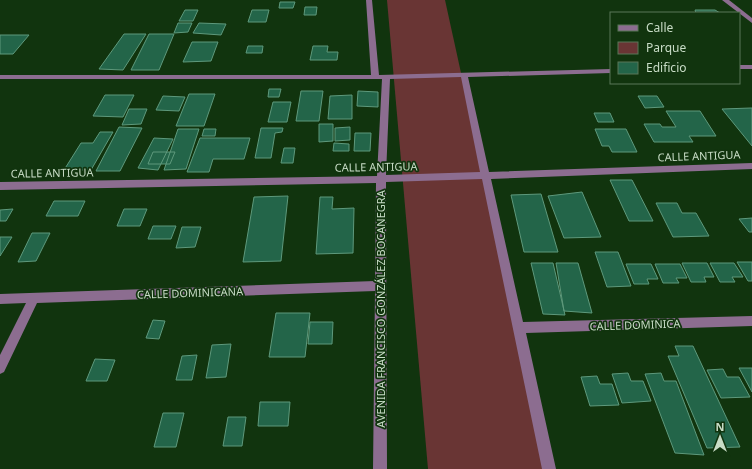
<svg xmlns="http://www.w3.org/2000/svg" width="752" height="469" viewBox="0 0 752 469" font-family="'Noto Sans',sans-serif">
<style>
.green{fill:#693534}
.building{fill:#236549;stroke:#5e997c}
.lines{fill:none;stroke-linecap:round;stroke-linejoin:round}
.minor{fill:#8c6d90;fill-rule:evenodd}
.labels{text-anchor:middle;stroke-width:3.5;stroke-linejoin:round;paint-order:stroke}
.street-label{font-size:11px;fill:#c8dcc6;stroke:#11340e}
</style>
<rect width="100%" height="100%" fill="#11340e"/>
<path class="green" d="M387,0H445L548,469H428Z"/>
<path class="building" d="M280,2H295L293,8H279Z
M305,7H317L316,15H304Z
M185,10H198L193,21H179Z
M252,10H269L266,22H248Z
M695,10H715L720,13H696Z
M178,23H192L188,32L174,33Z
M199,23L226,24L221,35L193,33Z
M124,34H146L123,70L99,69Z
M149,34H174L159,70H131Z
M0,35H29L13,54H0Z
M192,42H218L211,61L183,62Z
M248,46H263L262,53H246Z
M313,46H328L327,52H338L337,60H310Z
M269,89H281L279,97H268Z
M301,91H323L319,121H296Z
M358,91L378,92V107L357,106Z
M189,94H215L204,126H176Z
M105,95H134L123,117L93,116Z
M352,95V119H328L330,96Z
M163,96L185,97L179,111L156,110Z
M638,96H657L664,107L645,108Z
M273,102H291L287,122H268Z
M751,108H752V146L722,109Z
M129,109H147L141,124L122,125Z
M666,111H700L716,136H689L693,142H654L644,124H660L662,127H676Z
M594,113H610L614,122H598Z
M319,124H333V141L319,142Z
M119,127L142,128L120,171H96Z
M350,127V140L335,141V128Z
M261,128H283L282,132L275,133L271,158H255Z
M178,129H199L186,169L164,170Z
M204,129H216L215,136H202Z
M595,129H626L637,152H612L609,146H602Z
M100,132H113L91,170H64L81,143H93Z
M355,133H371L370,151H354Z
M154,138L173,139L158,170L138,168Z
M200,138H250L244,159H213L209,172H187Z
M334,143L349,144V151H333Z
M284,148H295L293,163H281Z
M153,152H175L170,164H148Z
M610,180H632L653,221H629Z
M582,192L601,237L564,238L548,196Z
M541,194L558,252H524L511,195Z
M288,196L281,261L243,262L254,197Z
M320,197H333L332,209L354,208L353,253L316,254Z
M54,201H85L78,216H46Z
M656,203H677L682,213H696L709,236L673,237Z
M13,209L6,221H0V210Z
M124,209H147L140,226H117Z
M752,218V232H749L739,219Z
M153,226H176L171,239H148Z
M182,227H201L195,247L176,248Z
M32,233H50L36,261L18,262Z
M0,237H12L0,256Z
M595,252H618L631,286L607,287Z
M737,262H752V281H748Z
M531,263H553L565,315L543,314Z
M556,263H578L592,313L564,311Z
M682,263H707L714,277H704L706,282H691Z
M710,263H734L743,277H732L735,282H720Z
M626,264H651L658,279H647L649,284H634Z
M655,264H680L687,278H676L679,283H663Z
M276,313H310L305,357H269Z
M153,320L165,321L159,339L146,338Z
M310,322H333L332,344H308Z
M231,344L226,377L206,378L212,345Z
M675,346H693L740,447L707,448L668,356H679Z
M197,355L192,380H176L182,356Z
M95,359L115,360L107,381H86Z
M739,368H752V392Z
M723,369L727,377H739L750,397L721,398L707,370Z
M628,373L631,381H643L651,401L622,403L612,374Z
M661,373L664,381H676L704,455L675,453L645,374Z
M597,376L600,384H612L619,405L590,406L581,377Z
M260,402H290L288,426H258Z
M163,413H184L176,447H154Z
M228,417H246L242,446H223Z"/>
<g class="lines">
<path class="minor" d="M366,0H372L379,75L611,69V73L468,77L489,172L752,163V169L491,179L523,322L752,316V326L526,333L556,469H542L482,179L386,182L387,469H373L375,291L37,303L4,372L0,374V355L26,303L0,304V294L375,281L376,183L0,190V182L377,176L382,79H0V75H371ZM461,77L480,172L386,175L390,79Z
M722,0H729L752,18V23Z
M739,65H752V69H739Z"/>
</g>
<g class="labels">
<g class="street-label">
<text transform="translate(699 156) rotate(-2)" y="4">CALLE ANTIGUA</text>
<text transform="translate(376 167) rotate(-1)" y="4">CALLE ANTIGUA</text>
<text transform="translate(52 173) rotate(-1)" y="4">CALLE ANTIGUA</text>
<text transform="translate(190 293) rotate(-2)" y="4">CALLE DOMINICANA</text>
<text transform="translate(381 309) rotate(-90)" y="4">AVENIDA FRANCISCO GONZÁLEZ BOCANEGRA</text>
<text transform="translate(635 325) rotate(-2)" y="4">CALLE DOMINICA</text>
</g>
</g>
<rect x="610" y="12" width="130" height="72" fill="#11340e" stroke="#5a7758"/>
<rect x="618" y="25" width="20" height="6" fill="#8c6d90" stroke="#5a7758"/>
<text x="646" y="32" font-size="12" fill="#c8dcc6">Calle</text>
<rect x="618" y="42" width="20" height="12" fill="#693534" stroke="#5a7758"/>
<text x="646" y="52" font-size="12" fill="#c8dcc6">Parque</text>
<rect x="618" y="62" width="20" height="12" fill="#236549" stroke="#5a7758"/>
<text x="646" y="72" font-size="12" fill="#c8dcc6">Edificio</text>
<g transform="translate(720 437)" stroke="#11340e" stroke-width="3" paint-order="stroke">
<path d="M0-3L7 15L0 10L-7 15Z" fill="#c8dcc6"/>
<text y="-6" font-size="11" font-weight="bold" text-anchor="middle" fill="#c8dcc6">N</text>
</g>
</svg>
